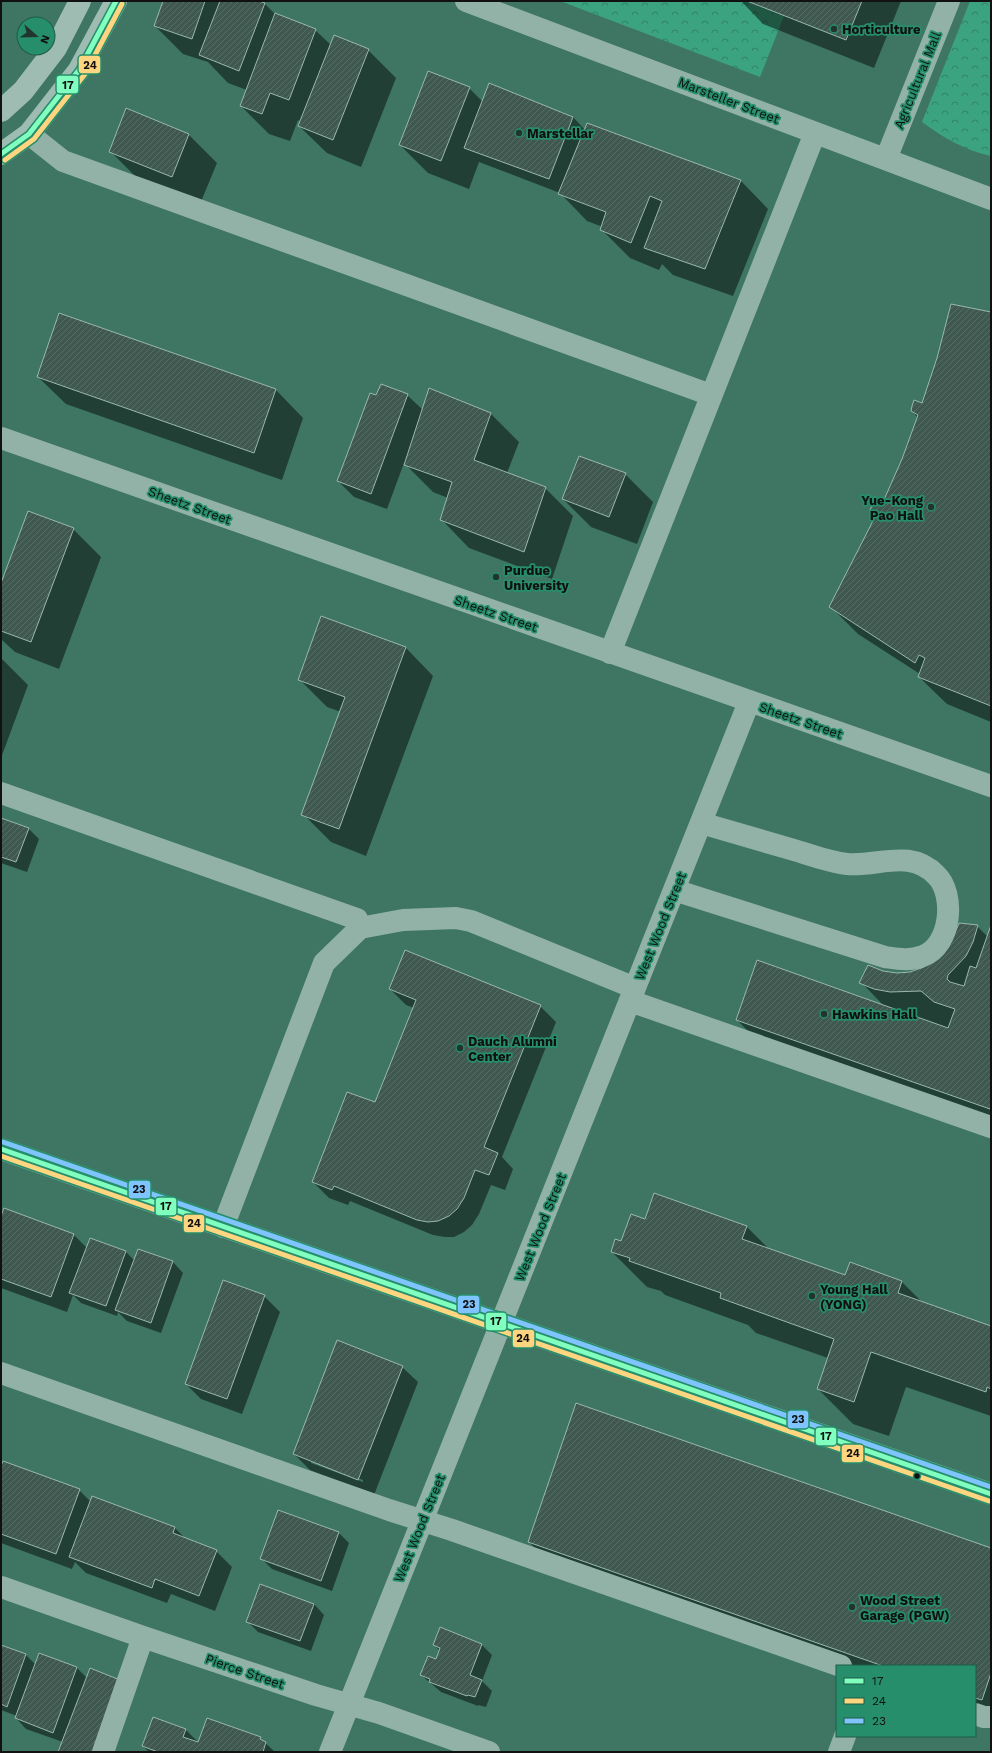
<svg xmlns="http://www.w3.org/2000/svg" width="992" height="1753" viewBox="0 0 992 1753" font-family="'Work Sans',sans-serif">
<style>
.park{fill:url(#park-crowns)}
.shadow{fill:#0007;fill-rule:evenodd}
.building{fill:url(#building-hatch);stroke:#99b8ae}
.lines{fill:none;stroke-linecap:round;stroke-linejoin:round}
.minor{stroke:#92b2a8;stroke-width:22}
.major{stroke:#9fbcb2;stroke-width:22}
.bus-1-casing{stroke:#268e6b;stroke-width:8}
.bus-2-casing{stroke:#268e6b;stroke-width:8}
.bus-3-casing{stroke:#268e6b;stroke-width:8}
.bus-1{stroke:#80ffbe;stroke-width:5}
.bus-2{stroke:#ffd580;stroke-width:5}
.bus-3{stroke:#80c4ff;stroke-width:5}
.poi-dot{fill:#21342e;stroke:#268e6b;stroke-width:1.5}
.bus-dot{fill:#111;stroke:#268e6b;stroke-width:1.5}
.labels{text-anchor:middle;stroke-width:3.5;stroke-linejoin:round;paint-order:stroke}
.poi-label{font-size:13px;font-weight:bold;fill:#111;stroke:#268e6b;text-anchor:start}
.street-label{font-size:13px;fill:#111;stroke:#268e6b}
.line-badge{stroke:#268e6b;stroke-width:1.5}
.pale-badge-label{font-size:11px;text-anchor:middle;font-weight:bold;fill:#111}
</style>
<defs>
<pattern id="park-crowns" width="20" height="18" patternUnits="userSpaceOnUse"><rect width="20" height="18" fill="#3ba37f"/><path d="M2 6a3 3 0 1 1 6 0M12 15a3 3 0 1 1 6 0" fill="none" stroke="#308367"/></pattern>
<pattern id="building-hatch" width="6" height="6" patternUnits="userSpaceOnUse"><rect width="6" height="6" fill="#3f5950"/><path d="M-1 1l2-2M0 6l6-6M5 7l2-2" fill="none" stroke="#576c65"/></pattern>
</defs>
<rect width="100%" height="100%" fill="#3e7663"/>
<path class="park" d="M560,1H747L784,16L760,77Z
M970,1H991V156C964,150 944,138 922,122Z"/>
<path class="shadow" d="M164,1H257L265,4L275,14L315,30L331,45L368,50L396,78L361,167L327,153L299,126L301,122L298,120L290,141L269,134L241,106L247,90L228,83L208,62L183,54L155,26Z
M741,1H901L874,68L763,24Z
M489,84L573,117L585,130L741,181L768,209L733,296L673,275L662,264L659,270L630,258L602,230L603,227L587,221L560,193L479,162L469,189L428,173L400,145L469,88L483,102Z
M127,110L189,135L217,163L200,204L138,179L110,151Z
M991,313V722L947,704L919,677L920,674L858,634L830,606L877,516L871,510L883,504L903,459L918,418L912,411L923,404Z
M38,377L276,390L303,418L282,480L66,404Z
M429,389L491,414L519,442L507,473L545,488L573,516L552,579L469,548L442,520L448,498L433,492L404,463L387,509L354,497L338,481L377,396L407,395L423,410Z
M625,474L653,502L637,544L591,527L563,499Z
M73,529L101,557L59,669L15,652L1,639V586Z
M406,648L433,676L366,856L331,842L303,814L341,712L327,707L299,679Z
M1,658L28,685L1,758Z
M1,821L28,828L39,839L27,872L1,863Z
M977,926L988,937L991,928V1135L776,1059L737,1020L884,1006L861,982L883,972L897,974L911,973L924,968Z
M390,989L540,1006L556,1022L502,1157L513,1169L505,1190L491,1185L479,1214L472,1225L464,1232L454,1237H445L433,1235L350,1201L348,1205L329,1198L313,1182L376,1104L414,1008L406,1005Z
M1,1219L74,1235L87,1248L90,1239L126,1252L134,1260L138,1250L173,1262L183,1273L161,1333L127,1321L118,1312L117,1316L81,1303L73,1295L67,1312L1,1288Z
M646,1220L746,1226L769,1249L846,1276L850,1263L902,1282L924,1304L991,1327V1416L906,1387L889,1436L853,1424L818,1389L828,1358L756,1333L748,1325L665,1295L661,1291L647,1287L612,1252Z
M264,1296L280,1312L242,1414L201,1399L186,1384Z
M402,1367L418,1382L374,1495L310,1470L294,1454ZM311,1460L363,1480V1482L311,1463Z
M1,1469L79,1490L91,1502L175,1528L186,1539L216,1551L232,1567L215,1611L171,1594L167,1603L86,1573L75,1562L72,1569L1,1543Z
M339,1533L349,1543L332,1591L272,1569L262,1559Z
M529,1542L991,1549V1716L975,1711V1666H847L549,1562Z
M314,1604L324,1615L311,1651L258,1632L247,1621Z
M440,1628L482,1645L492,1655L482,1681L492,1691L486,1707L478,1705V1706L441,1692L421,1675L436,1660L440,1651L434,1645Z
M1,1646L26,1655L36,1665L40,1654L77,1668L87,1678L90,1669L120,1681L131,1691L108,1752H59L63,1742L26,1729L16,1718L17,1716L1,1710Z
M154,1718L186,1730L199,1743L260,1738L275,1752H149L143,1746Z"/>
<path class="building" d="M163,1H205L192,39L154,26Z
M220,1H259L265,3L239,71L199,55Z
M747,1H862L846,40Z
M275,13L316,29L289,100L270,93L262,114L240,106Z
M334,35L369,49L333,140L298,126Z
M428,71L470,87L441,161L399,145Z
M489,83L573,117L549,179L464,148Z
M126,108L189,134L172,177L109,152Z
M587,123L741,180L705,269L644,248L662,201L650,196L631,243L600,230L606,212L558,194Z
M951,304L991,312V706L918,677L925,658L919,655L915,663L829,607L877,513L870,510L875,499L883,502L902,459L918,415L911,411L912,406L914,400L922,403L937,358Z
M59,313L276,389L254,453L37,377Z
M381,384L408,394L371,494L337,481L370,393L376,395Z
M429,388L491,413L474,460L546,487L524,552L440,520L452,482L404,465Z
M579,456L626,473L609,517L562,499Z
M28,511L74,528L31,642L1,631V583Z
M321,616L406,647L339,829L301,815L345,697L298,680Z
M1,818L29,828L16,862L1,857Z
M959,923L978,925L973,942L966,956L948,975L947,979L950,982L964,986L970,966L976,968L991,925V1105L990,1109L736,1020L757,960L948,1028L955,1009L934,1002L921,991L890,992L874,989L859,983L868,965L883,971L897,973L910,972L924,967L953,938Z
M405,950L541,1005L484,1147L498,1153L489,1175L475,1170L464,1198L457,1209L449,1216L438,1221L428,1222L417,1220L334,1186L332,1190L312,1182L347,1092L375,1102L416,1000L389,989Z
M654,1193L747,1226L742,1239L845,1275L850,1262L902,1281L898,1293L991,1326V1389L987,1387L986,1392L871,1352L854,1402L817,1389L834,1339L720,1298L721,1293L629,1261L630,1258L611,1252L615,1239L621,1241L631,1214L645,1219Z
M4,1208L74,1234L51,1297L1,1279V1216Z
M90,1238L126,1251L106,1306L69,1293Z
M138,1249L173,1261L151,1323L115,1310Z
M223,1280L265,1295L227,1399L185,1384Z
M337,1340L403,1366L358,1480L293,1454Z
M576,1403L991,1548V1673L982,1700L975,1698V1666H883L528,1542Z
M3,1461L80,1489L56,1554L1,1534V1466Z
M92,1496L175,1527L173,1533L217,1550L199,1596L155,1579L152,1588L69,1557Z
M278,1510L339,1532L321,1581L260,1559Z
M260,1584L314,1604L300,1641L246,1622Z
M440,1627L482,1644L470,1675L482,1680L475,1697L468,1695L467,1696L429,1682L430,1679L420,1675L428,1656L436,1659L440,1648L433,1645Z
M1,1645L26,1654L7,1707L1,1704Z
M39,1653L77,1667L53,1733L15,1718Z
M90,1668L120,1680L93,1752H58Z
M153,1717L186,1729L183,1737L198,1742L207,1718L261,1737L260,1739L266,1742L263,1752H158L142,1746Z"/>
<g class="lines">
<path class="minor" d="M466,1L991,199
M29,134L63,161L711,395
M886,159L949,1
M1,438L991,786
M610,653L815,133
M1,793L357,919L360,928
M674,890L885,957C899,959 910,961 923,956C951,946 956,894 936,875C910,848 878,867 847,864C829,862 811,855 794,850C763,841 732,832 701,823
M630,1001L991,1127
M1,1149L991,1494
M223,1227L324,963L360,928L403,920L456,918L471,921L635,988
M1,1373L389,1510L452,1530L841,1666
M1,1587L143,1637L316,1695L379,1713L489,1752
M975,1714L984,1717H991
M103,1752L143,1637
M330,1752L749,702
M839,1752L845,1736"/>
<path class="major" d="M1,111L23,91L56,48L80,1
M1,154L29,134L79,70L116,1"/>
<defs>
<path id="bus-1" d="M1,154L29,134L79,70L116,1
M1,1149L991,1494"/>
<path id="bus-2" d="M5,160L34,139L85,74L122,4
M1,1156L989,1501"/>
<path id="bus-3" d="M3,1142L991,1487"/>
</defs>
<use href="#bus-1" class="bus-1-casing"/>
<use href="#bus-2" class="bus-2-casing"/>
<use href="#bus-3" class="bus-3-casing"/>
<use href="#bus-1" class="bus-1"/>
<use href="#bus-2" class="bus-2"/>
<use href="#bus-3" class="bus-3"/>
</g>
<g class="poi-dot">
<circle cx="834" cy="29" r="4"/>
<circle cx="519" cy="133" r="4"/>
<circle cx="931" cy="507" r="4"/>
<circle cx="496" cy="577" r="4"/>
<circle cx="824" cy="1014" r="4"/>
<circle cx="460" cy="1048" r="4"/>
<circle cx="812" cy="1296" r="4"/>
<circle cx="852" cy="1607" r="4"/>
</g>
<circle class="bus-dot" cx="917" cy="1476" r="3.5"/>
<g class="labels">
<g class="poi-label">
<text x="842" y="34">Horticulture</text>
<text x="527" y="138">Marstellar</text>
<text x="923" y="505" text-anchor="end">Yue-Kong<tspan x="923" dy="15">Pao Hall</tspan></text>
<text x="504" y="575">Purdue<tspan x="504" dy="15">University</tspan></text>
<text x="832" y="1019">Hawkins Hall</text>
<text x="468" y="1046">Dauch Alumni<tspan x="468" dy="15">Center</tspan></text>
<text x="820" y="1294">Young Hall<tspan x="820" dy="15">(YONG)</tspan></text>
<text x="860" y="1605">Wood Street<tspan x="860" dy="15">Garage (PGW)</tspan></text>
</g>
<g class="street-label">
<text transform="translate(917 80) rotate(-68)" y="5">Agricultural Mall</text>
<text transform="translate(729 100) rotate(21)" y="5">Marsteller Street</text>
<text transform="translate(190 505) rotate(20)" y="5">Sheetz Street</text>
<text transform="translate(496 613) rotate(19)" y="5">Sheetz Street</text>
<text transform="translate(801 720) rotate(19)" y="5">Sheetz Street</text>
<text transform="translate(660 926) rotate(-68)" y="5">West Wood Street</text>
<text transform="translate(540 1227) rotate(-68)" y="5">West Wood Street</text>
<text transform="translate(419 1528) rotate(-68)" y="5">West Wood Street</text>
<text transform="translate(245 1671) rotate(19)" y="5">Pierce Street</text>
</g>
</g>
<g class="line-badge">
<rect x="78" y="55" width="23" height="19" rx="4" fill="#ffd580"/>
<rect x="56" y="75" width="23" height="19" rx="4" fill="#80ffbe"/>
<rect x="128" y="1180" width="23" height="19" rx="4" fill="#80c4ff"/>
<rect x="155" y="1197" width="22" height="19" rx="4" fill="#80ffbe"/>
<rect x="183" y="1214" width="22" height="19" rx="4" fill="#ffd580"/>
<rect x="457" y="1295" width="23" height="19" rx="4" fill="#80c4ff"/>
<rect x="485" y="1312" width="22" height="19" rx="4" fill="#80ffbe"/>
<rect x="512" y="1329" width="23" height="19" rx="4" fill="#ffd580"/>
<rect x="787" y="1410" width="22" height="19" rx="4" fill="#80c4ff"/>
<rect x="815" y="1427" width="22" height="19" rx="4" fill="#80ffbe"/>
<rect x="841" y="1444" width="23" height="19" rx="4" fill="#ffd580"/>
</g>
<g class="pale-badge-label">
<text x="90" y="69">24</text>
<text x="68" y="89">17</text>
<text x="139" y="1193">23</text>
<text x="166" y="1210">17</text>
<text x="194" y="1227">24</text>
<text x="469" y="1308">23</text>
<text x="496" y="1325">17</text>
<text x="523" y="1342">24</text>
<text x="798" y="1423">23</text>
<text x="826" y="1440">17</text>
<text x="853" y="1457">24</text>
</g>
<rect width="992" height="1753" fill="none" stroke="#111111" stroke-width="4"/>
<rect x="836" y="1665" width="140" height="72" fill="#268e6b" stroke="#1e5c47"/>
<rect x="844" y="1678" width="20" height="6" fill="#80ffbe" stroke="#1e5c47"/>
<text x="872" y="1685" font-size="12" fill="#111111">17</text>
<rect x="844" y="1698" width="20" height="6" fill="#ffd580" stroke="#1e5c47"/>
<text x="872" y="1705" font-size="12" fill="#111111">24</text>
<rect x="844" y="1718" width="20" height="6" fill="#80c4ff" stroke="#1e5c47"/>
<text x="872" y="1725" font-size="12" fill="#111111">23</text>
<g transform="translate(36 36) rotate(110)"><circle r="19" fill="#268e6b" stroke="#1e5c47"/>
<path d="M0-3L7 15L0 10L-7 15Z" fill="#21342e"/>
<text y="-6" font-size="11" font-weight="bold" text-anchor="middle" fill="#111111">N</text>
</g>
</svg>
